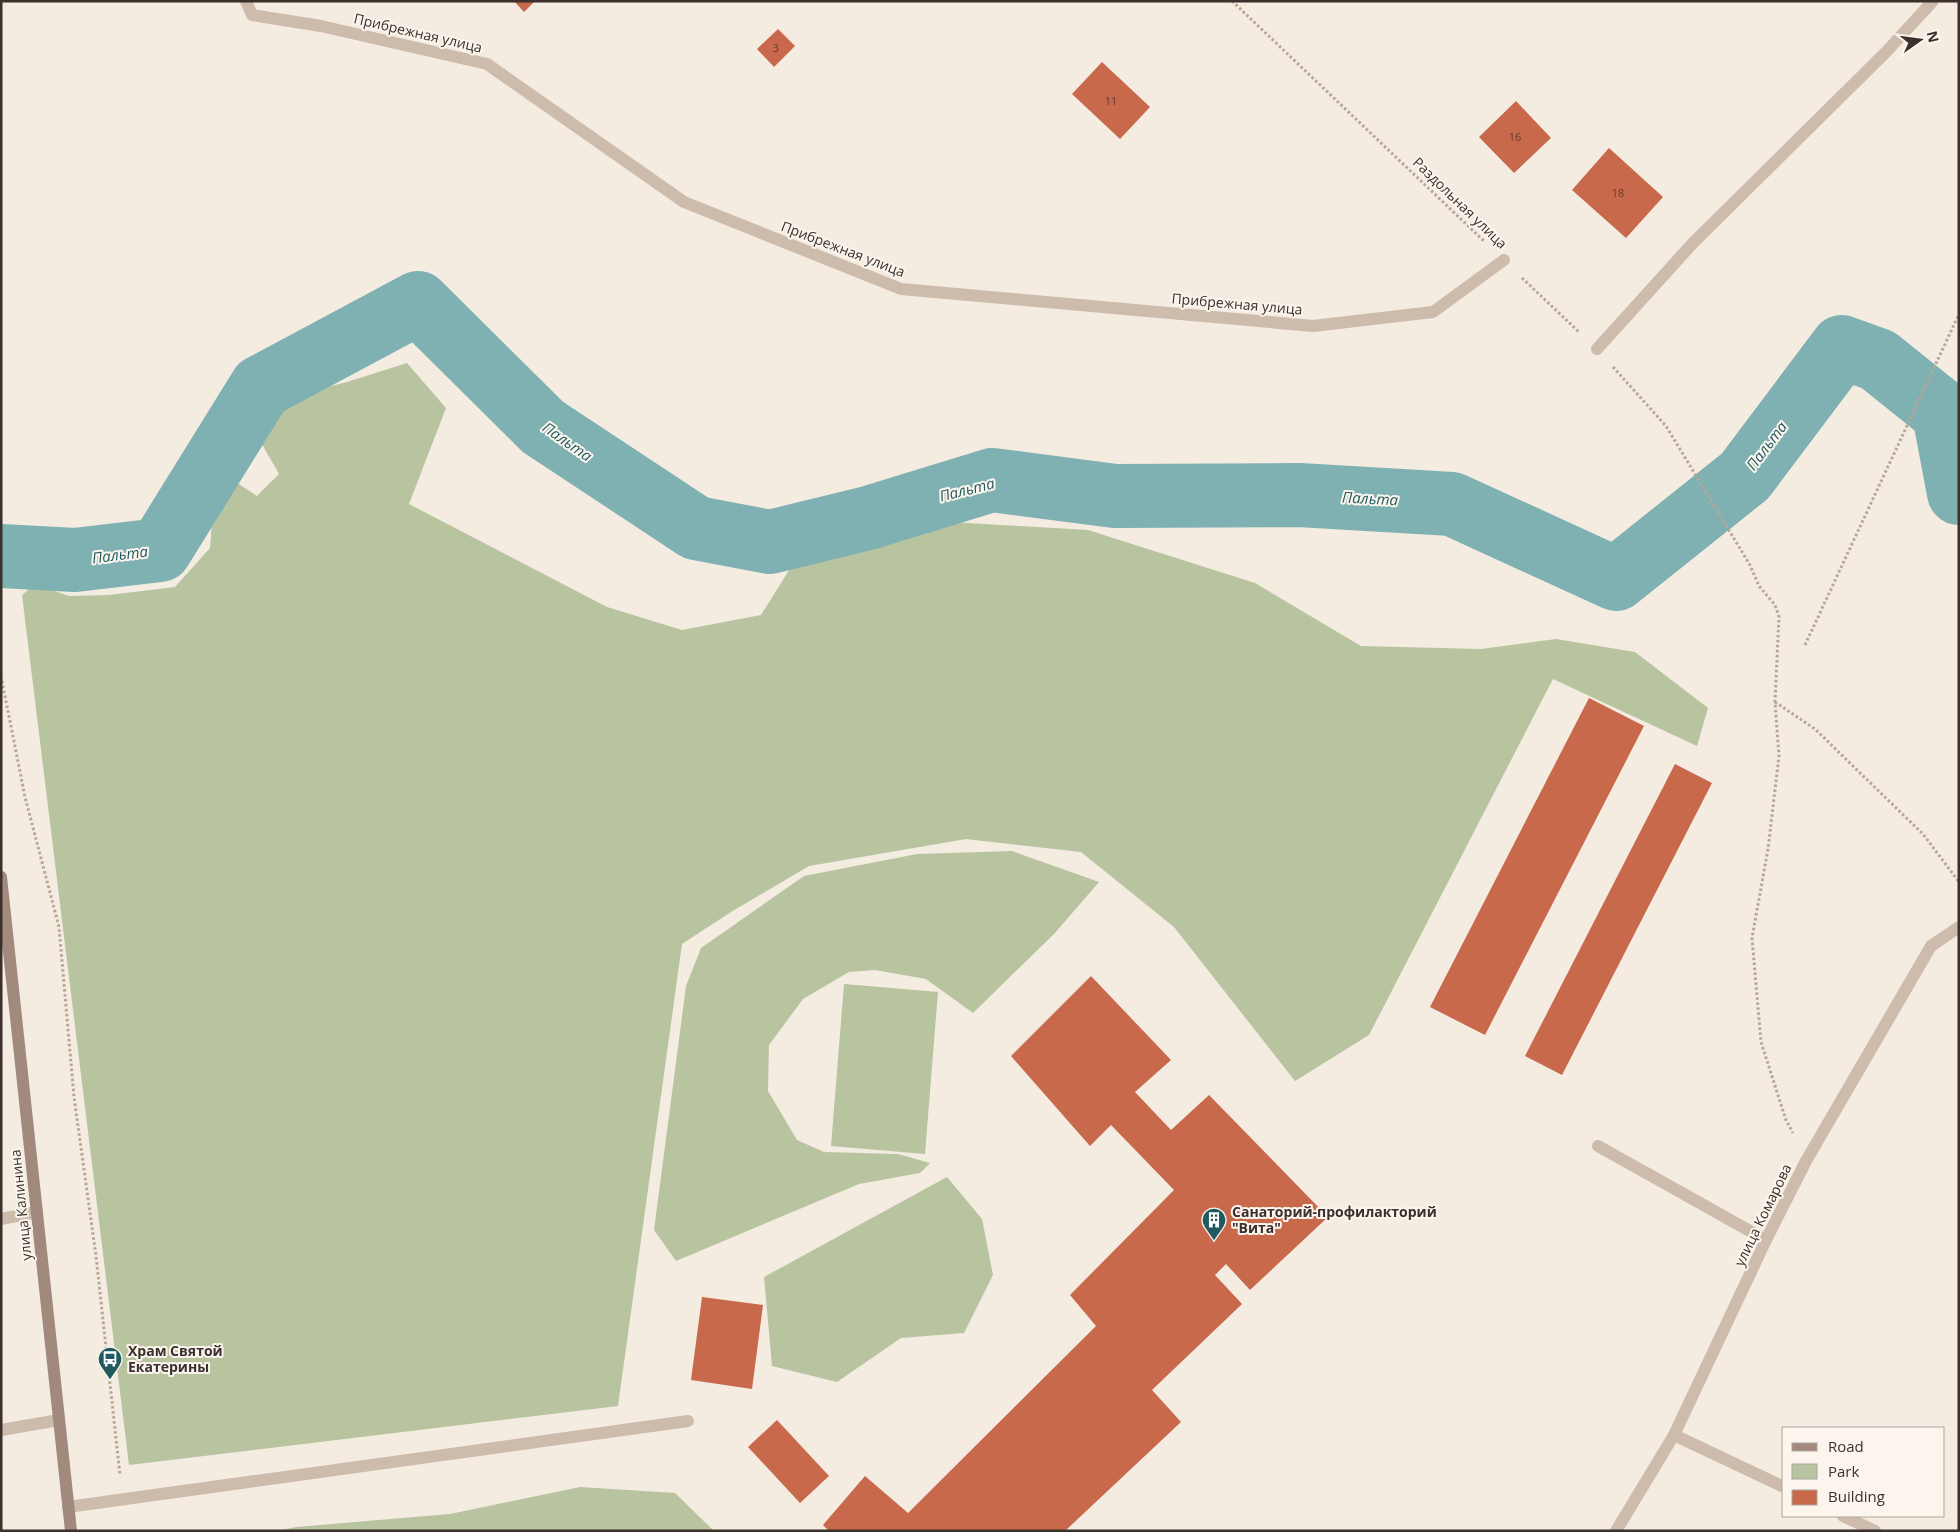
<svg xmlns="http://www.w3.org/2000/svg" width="1960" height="1532" viewBox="0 0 1960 1532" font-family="'Open Sans',sans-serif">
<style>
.green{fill:#b8c4a0}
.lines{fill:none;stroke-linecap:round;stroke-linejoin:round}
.river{stroke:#7fb0b2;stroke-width:64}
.building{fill:#c8694b}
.path{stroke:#b9a596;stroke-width:3;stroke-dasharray:2.5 2.5;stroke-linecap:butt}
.service{stroke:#cdbbac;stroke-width:12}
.minor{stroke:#cdbbac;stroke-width:12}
.secondary{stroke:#a18a7d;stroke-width:12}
.labels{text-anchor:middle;stroke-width:4;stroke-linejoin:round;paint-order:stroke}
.number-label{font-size:11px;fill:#5e3e33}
.street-label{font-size:14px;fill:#3b302b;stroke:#fbf5ee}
.poi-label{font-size:14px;font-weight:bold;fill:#3b302b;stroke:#fbf5ee;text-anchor:start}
.water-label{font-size:15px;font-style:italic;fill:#1f5a5e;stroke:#fbf5ee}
</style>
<rect width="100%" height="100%" fill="#f4ebe1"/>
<path class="green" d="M407,363L446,408L409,504L607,607L682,630L761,615L801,551L934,521L1088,530L1255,583L1361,646L1481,649L1556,639L1635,652L1708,708L1697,746L1553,679L1369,1035L1295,1081L1174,927L1081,852L966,839L809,866L731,912L682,944L618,1406L129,1465L22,595L35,584L69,596L109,595L175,587L210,548L213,509L234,481L257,496L279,474C269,454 249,432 260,408C262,403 267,397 271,392H307L347,382Z
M1012,851L1099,882L1054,934L973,1013L926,979L875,970L849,972L803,999L769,1045L768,1091L797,1140L824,1152L898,1154L930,1163L920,1173L859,1184L676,1261L654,1230L686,986L701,948L804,876L917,854Z
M844,984L938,992L925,1154L831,1146Z
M947,1177L982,1219L993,1275L964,1333L901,1338L837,1382L772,1366L764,1277Z
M580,1487L675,1493L714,1531H277L296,1527L450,1514Z"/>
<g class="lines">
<path class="river" d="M1,556L75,560L160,550L261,387L418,303L543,427L696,528L770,542L868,518L992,480L1115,496L1299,495L1452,504L1616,579L1745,476L1842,347L1878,360L1944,413L1959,493"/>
</g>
<path class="building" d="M514,1H535L524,12Z
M778,29L795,46L774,67L757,49Z
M1102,62L1150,107L1120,139L1072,94Z
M1516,101L1551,138L1514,173L1479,137Z
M1609,148L1663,197L1626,238L1572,190Z
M1589,698L1644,726L1485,1035L1430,1007Z
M1675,764L1712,783L1562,1075L1525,1056Z
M1091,976L1171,1060L1135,1092L1171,1130L1209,1095L1328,1217L1250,1290L1226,1264L1215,1275L1242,1304L1152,1390L1181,1422L1065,1531H829L823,1525L865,1476L908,1513L1096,1326L1070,1295L1174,1190L1111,1125L1090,1146L1011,1056Z
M702,1297L763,1305L752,1389L691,1380Z
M777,1420L829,1476L800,1503L748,1447Z"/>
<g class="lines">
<path class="path" d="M1232,1L1485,242
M1522,278L1579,332
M1613,367L1666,426L1750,565L1759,586L1775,605L1779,617L1775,702L1779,756L1768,849L1752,938L1761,1042L1786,1120L1793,1133
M1805,645L1959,314
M1,676L25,797L59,927L74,1097L96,1256L120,1475
M1775,702L1815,729L1855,768L1923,834L1959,882"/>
<path class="service" d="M246,1L252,15L321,26L487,64L684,202L901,289L1313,326L1433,312L1504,260
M1597,349L1692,244L1886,52L1933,1
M1598,1146L1766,1240
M1,1219L37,1212
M1,1430L59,1420
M1674,1435L1784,1487
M68,1507L688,1421
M1843,1516L1875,1531"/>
<path class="minor" d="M1616,1531L1674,1435L1766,1240L1806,1161L1931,946L1959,927"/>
<path class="secondary" d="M1,877L71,1531"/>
</g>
<defs>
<symbol id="building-pin" viewBox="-11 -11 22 30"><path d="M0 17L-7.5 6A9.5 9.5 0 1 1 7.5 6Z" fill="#1f5a5e" stroke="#fbf5ee"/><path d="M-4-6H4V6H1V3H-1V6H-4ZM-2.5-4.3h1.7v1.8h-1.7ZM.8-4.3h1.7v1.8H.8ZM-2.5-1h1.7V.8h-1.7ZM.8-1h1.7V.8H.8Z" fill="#fff"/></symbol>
<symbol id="bus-pin" viewBox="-11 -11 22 30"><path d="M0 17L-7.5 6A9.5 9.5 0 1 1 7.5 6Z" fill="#1f5a5e" stroke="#fbf5ee"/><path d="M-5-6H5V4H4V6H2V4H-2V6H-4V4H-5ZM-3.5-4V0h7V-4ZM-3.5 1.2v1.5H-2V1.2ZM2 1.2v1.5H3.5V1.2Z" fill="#fff"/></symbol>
</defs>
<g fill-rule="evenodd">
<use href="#building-pin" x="1200" y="1206" width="28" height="38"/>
<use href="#bus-pin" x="96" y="1345" width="28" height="38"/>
</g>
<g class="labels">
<g class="number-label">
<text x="776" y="52">3</text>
<text x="1111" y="105">11</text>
<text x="1515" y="141">16</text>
<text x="1618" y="197">18</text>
</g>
<g class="street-label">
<text transform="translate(418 33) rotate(13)" y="5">Прибрежная улица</text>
<text transform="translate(1460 203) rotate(44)" y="5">Раздольная улица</text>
<text transform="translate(843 249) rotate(21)" y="5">Прибрежная улица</text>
<text transform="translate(1237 304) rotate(5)" y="5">Прибрежная улица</text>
<text transform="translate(21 1205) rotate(-96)" y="5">улица Калинина</text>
<text transform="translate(1763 1215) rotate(-64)" y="5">улица Комарова</text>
</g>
<g class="poi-label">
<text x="1232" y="1217">Санаторий-профилакторий<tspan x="1232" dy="16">"Вита"</tspan></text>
<text x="128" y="1356">Храм Святой<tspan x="128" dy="16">Екатерины</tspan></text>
</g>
<g class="water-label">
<text transform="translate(567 442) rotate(35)" y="5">Пальта</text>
<text transform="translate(1767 446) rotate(-53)" y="5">Пальта</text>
<text transform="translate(967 490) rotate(-14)" y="5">Пальта</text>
<text transform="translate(1370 499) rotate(3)" y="5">Пальта</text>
<text transform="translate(120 555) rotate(-7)" y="5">Пальта</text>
</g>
</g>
<rect width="1960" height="1532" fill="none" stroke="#3b302b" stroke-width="5"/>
<rect x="1782" y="1427" width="162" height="90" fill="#fbf5ee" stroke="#aea6a0"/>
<rect x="1792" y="1443" width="25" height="8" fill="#a18a7d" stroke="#aea6a0"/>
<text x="1828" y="1452" font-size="15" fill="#3b302b">Road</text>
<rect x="1792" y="1464" width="25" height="15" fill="#b8c4a0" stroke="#aea6a0"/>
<text x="1828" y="1477" font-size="15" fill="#3b302b">Park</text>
<rect x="1792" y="1490" width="25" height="15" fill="#c8694b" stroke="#aea6a0"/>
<text x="1828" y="1502" font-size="15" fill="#3b302b">Building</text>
<g transform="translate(1920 40) rotate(76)" stroke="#fbf5ee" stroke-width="4" paint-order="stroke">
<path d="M0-4L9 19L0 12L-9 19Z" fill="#3b302b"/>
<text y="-8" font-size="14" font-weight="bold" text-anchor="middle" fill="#3b302b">N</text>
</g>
</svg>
